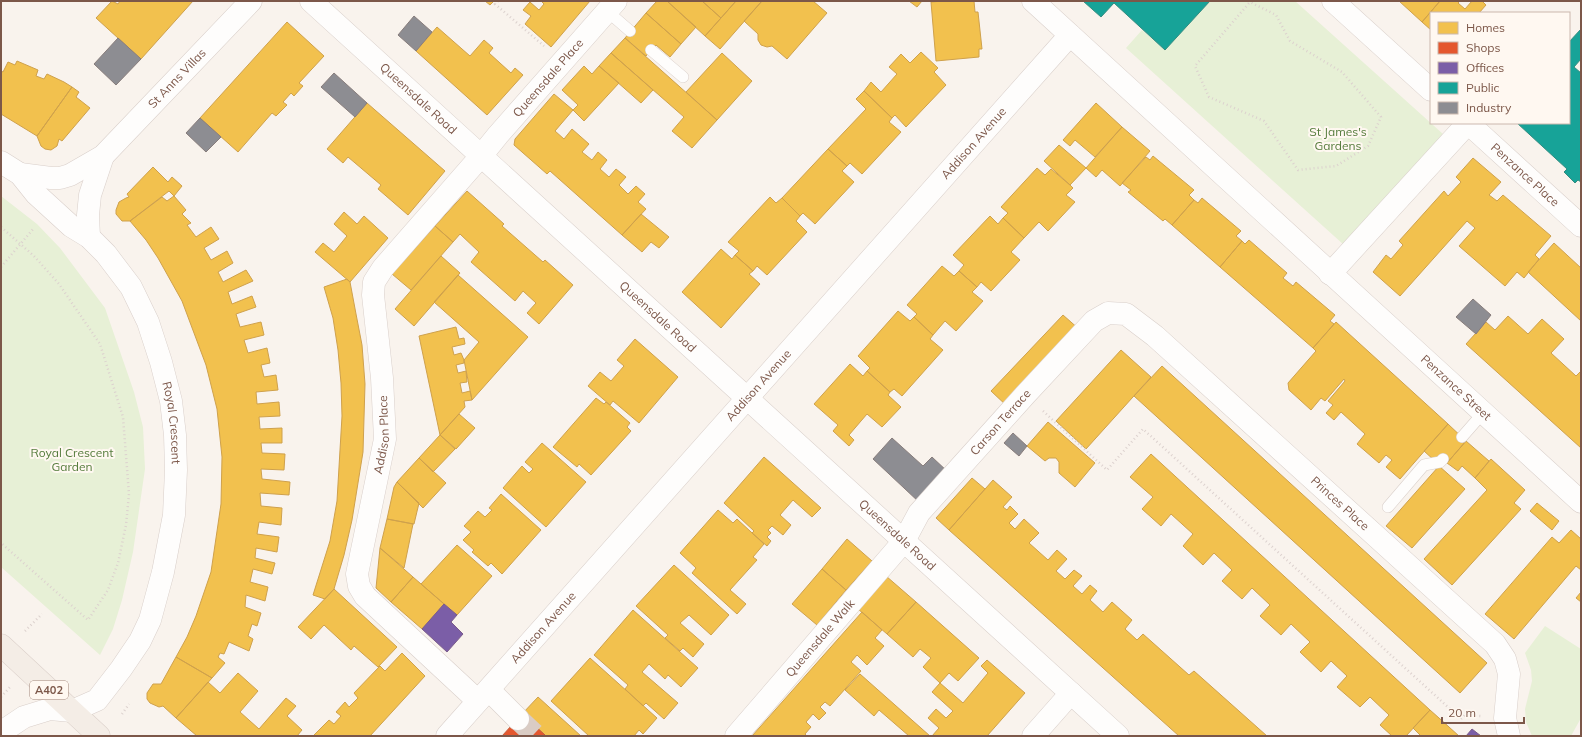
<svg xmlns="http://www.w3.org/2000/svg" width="1582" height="737" viewBox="0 0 1582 737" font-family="Mulish,sans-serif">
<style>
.green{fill:#e7f0d6}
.homes{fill:#f2c14e;stroke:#cfa14c}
.shops{fill:#e4572e;stroke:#c55736}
.offices{fill:#7b5ea7;stroke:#7b5c8b}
.public{fill:#17a398;stroke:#358c80}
.industry{fill:#8d8d92;stroke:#887d7c}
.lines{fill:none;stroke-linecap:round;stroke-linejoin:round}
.minor-tunnel{stroke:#daccc4;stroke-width:22;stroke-dasharray:22 11;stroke-linecap:butt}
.service-casing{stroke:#d9cfca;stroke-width:12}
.minor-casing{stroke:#d9cfca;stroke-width:23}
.tertiary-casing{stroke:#d9cfca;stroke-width:23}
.primary-casing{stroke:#dbd0ca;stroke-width:23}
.path{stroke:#dcd1ce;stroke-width:2.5;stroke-dasharray:1 3;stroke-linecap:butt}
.service{stroke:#fefdfc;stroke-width:11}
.minor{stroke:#fefdfc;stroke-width:22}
.tertiary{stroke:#fefdfc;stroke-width:22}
.primary{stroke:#f4ede6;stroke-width:22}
.labels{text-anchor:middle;stroke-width:4;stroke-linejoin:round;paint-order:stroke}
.shield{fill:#fff8f1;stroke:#a3877b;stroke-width:1}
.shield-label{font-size:11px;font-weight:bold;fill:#7c5749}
.street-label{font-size:12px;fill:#7c5749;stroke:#fff8f1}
.park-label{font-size:12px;fill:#557c3c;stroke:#fff8f1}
</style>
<rect width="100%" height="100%" fill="#f9f3ed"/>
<path class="green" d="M1210,1H1295L1443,134L1344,245L1126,48L1142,30L1165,50Z
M1,196L37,224L60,248L105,308L134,392L143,427L145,469L133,552L122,600L113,629L100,655L1,567Z
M1545,626L1581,649V718L1571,736H1532L1526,722L1525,709L1532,681L1531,670L1525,653Z"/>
<path class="homes" d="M112,1L118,4L120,1H193L141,59L96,18Z
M485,1H494L490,5Z
M541,1H590L551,47L525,24L531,16L523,10L530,2L539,10L544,4Z
M657,1H667L696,27L681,44L646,13Z
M667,1H702L721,18L705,36Z
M702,1H736L721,18Z
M736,1H762L720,49L705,36Z
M762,1H813L827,13L787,59L772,46L767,47L761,45L758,40V34L744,21Z
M909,1H922L917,7Z
M943,1H974L975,12H978L982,49H979V57L936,61L931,2Z
M1399,1H1440L1422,22Z
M1440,1H1460L1458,3L1465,9L1472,1H1482L1486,5L1479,13H1431V30L1422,22Z
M646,13L681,44L670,57L656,45L646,56L625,38Z
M287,22L324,56L299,83L303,86L294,96L291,93L283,102L287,105L276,116L272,113L238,152L200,118Z
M437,27L470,56L484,40L493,48L489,53L511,73L515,68L523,75L487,115L416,51Z
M625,38L717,120L692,148L672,131L684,117L611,53Z
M921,52L938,68L934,72L946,85L906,127L895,115L892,118L864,91L871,82L881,92L897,74L889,67L901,54L910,63Z
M611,53L653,90L641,103L599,66Z
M722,53L752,81L717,120L686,92Z
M17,61L38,70L36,76L44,79L47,74L64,82L72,87L37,136L1,114V71L3,72L8,62L15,65Z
M584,66L592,74L599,66L619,83L584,121L573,110L578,105L562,90Z
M72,87L79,92L76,97L90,108L62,141L59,139L57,146L51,150L45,149L41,146L37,136Z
M864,91L892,118L889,122L901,132L862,174L850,163L847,166L828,149L866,109L856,99Z
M554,94L573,110L555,131L564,139L572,129L589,144L582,152L592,160L598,152L607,160L600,169L609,177L616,169L626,177L619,185L628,194L636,186L645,194L638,202L646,209L622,235L550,171L547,174L514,145L515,139Z
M367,103L445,171L408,215L378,189L381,185L348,157L343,163L327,149Z
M1096,103L1122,127L1095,157L1075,140L1070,146L1063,140Z
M1122,127L1150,151L1120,186L1102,170L1096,177L1086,168Z
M1059,145L1086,168L1070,185L1044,161Z
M828,149L847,166L842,171L854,182L815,224L803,213L800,216L782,198Z
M1153,156L1194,190L1189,195L1194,200L1172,225L1165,219L1163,221L1128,192L1131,190L1122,183L1146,157L1150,160Z
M1473,158L1501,182L1489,195L1497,201L1503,195L1551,236L1535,255L1539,259L1524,278L1517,272L1505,286L1459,246L1475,228L1467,221L1400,296L1373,272L1386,255L1391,259L1403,245L1399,241L1444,191L1448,196L1461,182L1456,177Z
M153,167L168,182L172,177L182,186L174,196L169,191L130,221H122L116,214V210L119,202L126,198L129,197L127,194Z
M1037,168L1045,175L1051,169L1070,185L1073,188L1066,195L1075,202L1048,231L1039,222L1024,238L1003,218L1008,213L1001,207Z
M467,191L504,224L502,226L543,262L545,260L573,285L539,324L527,313L536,303L523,291L515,301L471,262L479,252L460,234L453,242L435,226Z
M174,196L186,210L182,214L191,223L187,225L196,237L211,227L219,239L204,248L211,260L227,251L233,263L218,272L223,282L246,270L253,281L228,292L232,304L252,296L256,307L236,314L240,327L261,322L264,335L244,340L248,353L267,348L270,363L261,365L264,377L276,375L278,390L256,392L257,404L279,402L280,416L259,417L260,429L282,428V443H261L262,453L285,454L284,470L261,469L262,479L290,482L289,495L260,493L261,506L282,508L281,525L259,522L257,534L279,537L277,552L256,548L255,558L275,563L272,574L253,569L250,582L268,587L265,601L246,595L245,607L261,613L257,626L252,624L248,636L253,639L249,651L229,642L224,654L220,653L218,657L225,663L212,678L176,657L187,637L196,616L211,572L221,504L222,457L217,409L206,365L182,301L158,258L146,240L130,221L162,197L167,201Z
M770,197L776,203L782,198L800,216L796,221L807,232L767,275L757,266L753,271L735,255L739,251L728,242Z
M1202,198L1241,231L1236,236L1242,241L1220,267L1172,225L1194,200L1198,203Z
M344,212L357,224L364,216L388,238L350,282L315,252L323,243L334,252L347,236L334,224Z
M641,214L669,237L659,248L651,242L642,252L622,235Z
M990,216L998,224L1003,218L1024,238L1011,252L1020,260L991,291L981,282L977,287L959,271L964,265L953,255Z
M435,226L453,242L411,290L392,274Z
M1249,240L1287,273L1283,278L1293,286L1296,282L1335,315L1330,321L1334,324L1313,348L1220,267L1242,241L1245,244Z
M1554,243L1581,268V321L1528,272Z
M721,249L732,259L735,255L753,271L749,274L760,284L721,328L682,292Z
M441,256L460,273L414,326L395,309Z
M942,266L954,276L959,271L977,287L972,292L983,301L956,331L945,321L933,335L914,317L917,314L907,305Z
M458,275L528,337L472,400L464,360L479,342L434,302Z
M347,279L350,282L356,314L362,345L365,384L363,452L352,520L344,555L334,589L325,599L313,595L330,541L337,501L342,416L341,383L338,350L333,318L324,287Z
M898,311L910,321L914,317L933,335L930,339L943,350L902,396L894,389L890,392L867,371L870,368L858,356Z
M1063,315L1080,330L1008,407L991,391Z
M1508,316L1528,334L1542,319L1564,339L1551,353L1576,376L1581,371V448L1466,344L1486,322L1495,330Z
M1336,322L1448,424L1400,479L1386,467L1392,460L1386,455L1379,463L1357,444L1365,434L1341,412L1334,420L1326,413L1333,405L1328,401L1345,381L1344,379L1325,401L1321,398L1311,410L1289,390L1288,383L1316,351L1313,348Z
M456,327L459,339L464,338L465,344L452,347L454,355L461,353L464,360V363L456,365L458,373L466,371L467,382L460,383L462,393L470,391L472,400L464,401L465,407L440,435L419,336Z
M635,339L678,377L639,423L613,401L610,405L588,386L600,372L611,381L624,366L617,360Z
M1121,350L1151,377L1086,449L1056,421Z
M850,364L863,376L867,371L890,392L888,395L901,407L882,427L867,414L849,435L854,440L849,446L833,431L838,425L814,404Z
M1162,366L1487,663L1460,693L1134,396Z
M596,398L604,404L606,402L630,423L627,427L631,431L591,475L579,464L577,467L553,447Z
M459,414L475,428L456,449L440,435Z
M1048,422L1095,463L1075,487L1059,473V462L1056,458H1049L1045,461L1027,446Z
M1448,424L1466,441L1447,463L1439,456L1435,461L1424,451Z
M440,435L455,449L433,472L419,458Z
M1466,441L1489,461L1475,478L1462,466L1458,471L1447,463Z
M542,443L586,482L546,527L503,488L522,466L529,473L533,469L525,462Z
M1151,454L1430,710L1406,736H1392L1380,725L1389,715L1370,697L1360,707L1337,687L1347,676L1331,661L1321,672L1300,652L1310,642L1291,624L1281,635L1260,616L1270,605L1252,588L1242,599L1222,581L1232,570L1214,553L1203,565L1183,546L1193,534L1171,514L1161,526L1142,509L1153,497L1130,477Z
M764,457L821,508L812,517L793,500L780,515L791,525L783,535L772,526L768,530L771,533L767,537L771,541L767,546L752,533L754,531L724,503Z
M419,458L446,483L423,508L397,482Z
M1491,459L1525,490L1514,503L1521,509L1452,585L1424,559L1487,490L1475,478Z
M1439,466L1465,489L1412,548L1386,526Z
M972,478L985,489L949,530L936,518Z
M993,480L1012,497L1003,507L1007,510L1010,506L1018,514L1009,523L1015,529L1024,519L1039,533L1029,543L1048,560L1057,550L1067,559L1056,571L1065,579L1074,570L1082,576L1073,586L1082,594L1090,585L1097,591L1090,600L1103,612L1112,602L1132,620L1125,629L1137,640L1143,634L1189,675L1194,671L1267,736H1179L949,530Z
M397,482L419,503L414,524L387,519L394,487Z
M501,494L541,530L502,574L491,563L488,566L472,552L474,550L463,540L471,532L464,526L478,511L485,517L492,510L489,508Z
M1537,503L1559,521L1552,530L1530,511Z
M718,510L733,523L737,519L764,544L753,557L757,560L730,590L746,604L737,614L692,573L696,568L680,553Z
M387,519L413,524L404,568L380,548Z
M1571,530L1581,539V570L1576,566L1514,639L1485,614L1552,537L1559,543Z
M847,539L872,561L846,590L822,569Z
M457,545L492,576L457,615L421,584Z
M380,548L413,577L391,602L376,588Z
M674,565L729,615L711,635L689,615L680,623L704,644L693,657L683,648L680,651L665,638L668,635L636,606Z
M822,569L846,590L817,625L792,604Z
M886,576L916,602L887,634L858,609Z
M413,577L444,604L422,629L391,602Z
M334,589L397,647L378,667L354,646L351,650L324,625L311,639L298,627Z
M1581,592V602L1576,598Z
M916,602L979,658L958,681L949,673L940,683L923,667L931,658L920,649L913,657L887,634Z
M633,610L698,668L681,687L668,675L665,679L649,664L642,672L678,703L664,719L646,703L643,706L625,689L628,685L594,655Z
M862,612L882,630L875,638L884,646L867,665L857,655L851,662L861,671L830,706L825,702L820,707L826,713L819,720L813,714L806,722L811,727L805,734L807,736H752Z
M402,653L425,676L370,736H313L329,720L334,724L341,716L336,712L345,702L349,707L358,698L354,693L380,666L385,671Z
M176,657L212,678L176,718L163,706L159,707L150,703L147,699V693L153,684H161Z
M590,658L657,718L643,734L639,730L634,736H589L551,701Z
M987,660L1025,693L987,736H932L939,728L928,718L936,709L946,718L953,711L932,692L940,683L963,703L988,673L981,666Z
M238,673L258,691L240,712L259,729L286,698L296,706L287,716L302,730L297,736H197L176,718L208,682L220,693Z
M860,674L930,736H909L879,710L874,716L845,690Z
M538,697L581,736H546L522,714Z
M1430,710L1439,718L1459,736H1421L1413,728Z"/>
<path class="shops" d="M522,714L546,736H502Z"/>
<path class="offices" d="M444,604L457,615L451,622L463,634L447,652L422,629Z
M1472,729L1481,736H1466Z"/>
<path class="public" d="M1083,1H1210L1165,50L1114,3L1101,17Z
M1581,29V59L1574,67L1581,73V182L1578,180L1575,183L1564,172L1567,169L1517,123H1569V42Z"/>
<path class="industry" d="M414,16L432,32L416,51L398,35Z
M118,38L141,59L116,85L94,64Z
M334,73L367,103L355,117L321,87Z
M200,118L221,137L206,152L186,133Z
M1473,299L1491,315L1476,334L1456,317Z
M1013,433L1027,446L1019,456L1004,443Z
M892,438L923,466L932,457L948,472L920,503L873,459Z"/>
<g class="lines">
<path class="minor-tunnel" d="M518,719L536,736"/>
<defs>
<path id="service" d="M607,11L630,31
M651,50L683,77
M1462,437L1483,413
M1388,507L1424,465L1440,462L1443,459"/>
<g id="minor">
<path id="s1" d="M311,1L1118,736"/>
<path id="s2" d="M1033,1L1581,502"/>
<path d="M1333,1L1431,90"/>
<path id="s3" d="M1468,123L1581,226"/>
<path d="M1330,274L1468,123"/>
<path d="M489,690L518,719"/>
<path id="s4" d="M478,701L365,596L359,586L357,574L385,439L382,378L373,295L374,282L383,268L481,156L498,135L616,1"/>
<path id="s5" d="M447,736L1070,35"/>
<path id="s6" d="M736,736L904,541L919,513L1025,395L1094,321L1108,313L1126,314L1155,336L1495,644L1505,659L1509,674L1505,718L1509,736"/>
<path d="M1033,736L1071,693"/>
</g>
<g id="tertiary">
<path id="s7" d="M1,162L20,174L36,194L71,226L89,237L106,254L131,287L148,322L161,362L171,401L175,435L176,470L174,515L163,572L150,620L140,641L121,669L97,700L72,711L50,709L24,717L6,729L1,736"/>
<path id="s8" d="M20,174L51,178H60L70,175L103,156L251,1"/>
<path d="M89,237L88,215L90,195L103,156"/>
</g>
<path id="primary" d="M1,645L99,736"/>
</defs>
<use href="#service" class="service-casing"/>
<use href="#minor" class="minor-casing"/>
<use href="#tertiary" class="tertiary-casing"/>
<use href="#primary" class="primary-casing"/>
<path class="path" d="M498,1L495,4L544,46
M1248,1L1276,15L1290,41L1342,72L1381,117L1368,146L1336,166L1298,170L1264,121L1209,97L1195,66L1250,2
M1,227L34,256L59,284L100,344L123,417L129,494L126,525L118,563L108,590L88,620L1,543
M1,267L34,228
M1043,411L1107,470L1143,429L1461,719L1465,715L1481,716
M25,631L42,614
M1,697L10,687
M122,714L129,704"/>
<use href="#service" class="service"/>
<use href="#minor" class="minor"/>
<use href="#tertiary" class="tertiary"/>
<use href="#primary" class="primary"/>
</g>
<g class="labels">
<rect class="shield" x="30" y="681" width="38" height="18" rx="3"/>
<g class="shield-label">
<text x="49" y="694">A402</text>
</g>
<g class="street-label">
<text dy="4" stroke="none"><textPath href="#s8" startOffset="196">St Anns Villas</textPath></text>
<text dy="4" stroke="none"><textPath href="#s4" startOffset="742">Queensdale Place</textPath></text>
<text dy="4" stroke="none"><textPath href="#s1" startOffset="145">Queensdale Road</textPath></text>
<text dy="4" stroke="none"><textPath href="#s5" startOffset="793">Addison Avenue</textPath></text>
<text dy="4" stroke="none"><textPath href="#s3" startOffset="77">Penzance Place</textPath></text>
<text dy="4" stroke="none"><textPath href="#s1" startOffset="469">Queensdale Road</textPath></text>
<text dy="4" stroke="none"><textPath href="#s5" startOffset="469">Addison Avenue</textPath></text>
<text dy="4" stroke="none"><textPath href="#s2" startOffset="573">Penzance Street</textPath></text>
<text dy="4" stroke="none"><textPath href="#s6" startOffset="411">Carson Terrace</textPath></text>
<text dy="4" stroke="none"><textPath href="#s7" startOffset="325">Royal Crescent</textPath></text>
<text dy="4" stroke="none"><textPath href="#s4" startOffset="320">Addison Place</textPath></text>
<text dy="4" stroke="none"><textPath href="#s6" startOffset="869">Princes Place</textPath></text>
<text dy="4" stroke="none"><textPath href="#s1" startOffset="793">Queensdale Road</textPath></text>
<text dy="4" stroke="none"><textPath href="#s5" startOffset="145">Addison Avenue</textPath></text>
<text dy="4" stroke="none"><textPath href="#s6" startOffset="129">Queensdale Walk</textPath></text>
</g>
<g class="park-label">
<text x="1338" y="136">St James's<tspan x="1338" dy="14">Gardens</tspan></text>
<text x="72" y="457">Royal Crescent<tspan x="72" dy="14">Garden</tspan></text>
</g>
</g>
<rect width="1582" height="737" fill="none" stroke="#7c5749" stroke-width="4"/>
<rect x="1430" y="12" width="140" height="112" fill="#fff8f1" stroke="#cbb8ae"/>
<rect x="1438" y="22" width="20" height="12" fill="#f2c14e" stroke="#cbb8ae"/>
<text x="1466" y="32" font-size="12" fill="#7c5749">Homes</text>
<rect x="1438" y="42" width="20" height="12" fill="#e4572e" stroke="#cbb8ae"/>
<text x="1466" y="52" font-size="12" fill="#7c5749">Shops</text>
<rect x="1438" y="62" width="20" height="12" fill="#7b5ea7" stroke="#cbb8ae"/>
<text x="1466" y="72" font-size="12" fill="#7c5749">Offices</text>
<rect x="1438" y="82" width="20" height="12" fill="#17a398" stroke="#cbb8ae"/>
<text x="1466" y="92" font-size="12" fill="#7c5749">Public</text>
<rect x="1438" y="102" width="20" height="12" fill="#8d8d92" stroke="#cbb8ae"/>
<text x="1466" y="112" font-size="12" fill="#7c5749">Industry</text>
<path d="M1442 717v6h82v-6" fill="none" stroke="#7c5749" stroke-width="2"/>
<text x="1448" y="717" font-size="12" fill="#7c5749" stroke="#fff8f1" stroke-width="3" paint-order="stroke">20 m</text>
</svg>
